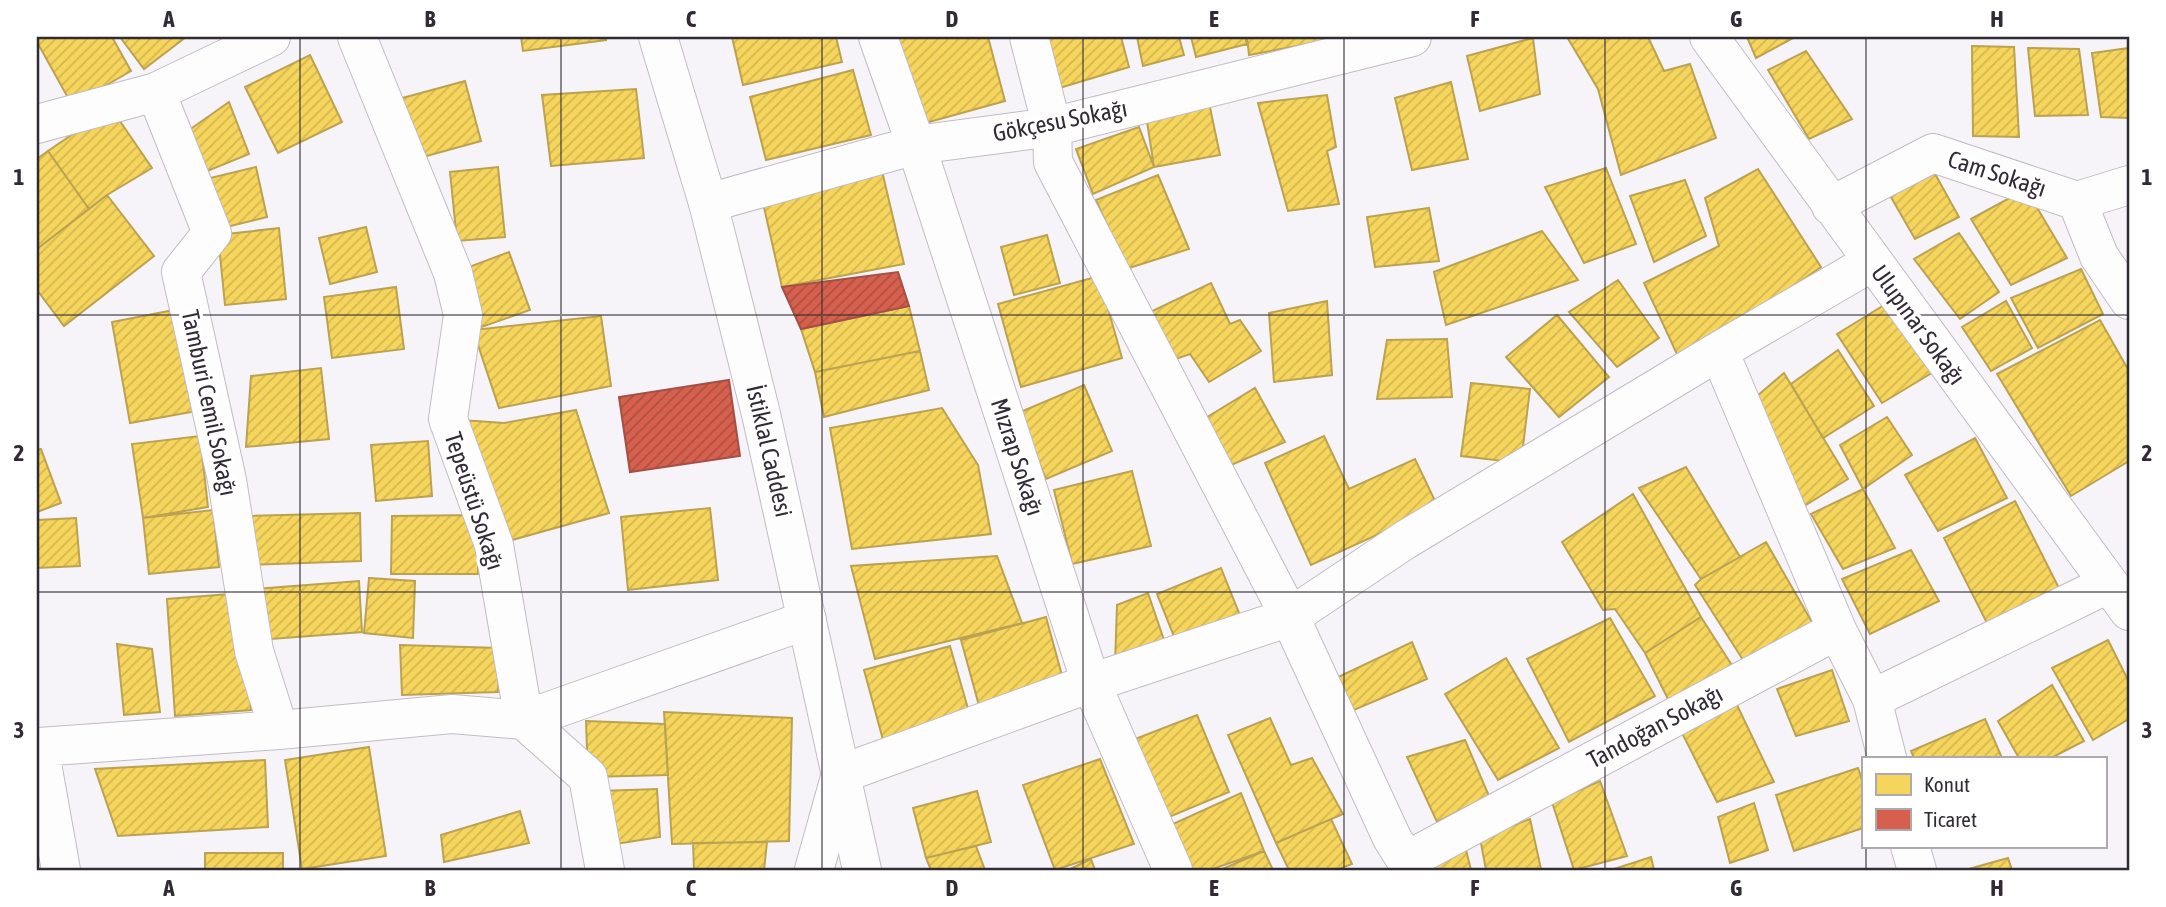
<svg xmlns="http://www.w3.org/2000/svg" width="2166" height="907" viewBox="0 0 2166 907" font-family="'Asap Condensed',sans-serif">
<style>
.homes{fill:url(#homes-hatch);stroke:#bba250;stroke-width:2}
.shops{fill:url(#shops-hatch);stroke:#a45046;stroke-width:2}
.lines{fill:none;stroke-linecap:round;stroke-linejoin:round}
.minor-casing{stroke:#c1bcc4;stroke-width:40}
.tertiary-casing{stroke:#c1bcc4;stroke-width:40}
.minor{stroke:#fefdfe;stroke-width:38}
.tertiary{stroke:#fefdfe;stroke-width:38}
.grid{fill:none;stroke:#312b35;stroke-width:2;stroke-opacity:0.55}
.labels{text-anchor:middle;stroke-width:7;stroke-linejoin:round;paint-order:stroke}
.street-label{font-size:24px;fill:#312b35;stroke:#fff}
.neatline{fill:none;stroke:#312b35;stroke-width:2.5}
.grid-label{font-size:23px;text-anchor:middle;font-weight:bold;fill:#312b35}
</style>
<defs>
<pattern id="homes-hatch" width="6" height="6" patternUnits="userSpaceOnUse" patternTransform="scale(1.75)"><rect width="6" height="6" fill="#f6d55c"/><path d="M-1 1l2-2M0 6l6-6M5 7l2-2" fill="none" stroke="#d3b751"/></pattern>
<pattern id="shops-hatch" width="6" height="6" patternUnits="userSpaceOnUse" patternTransform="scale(1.75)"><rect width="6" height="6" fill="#d6604d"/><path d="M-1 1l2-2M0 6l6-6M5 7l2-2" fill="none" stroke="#ae4f41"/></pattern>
</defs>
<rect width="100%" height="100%" fill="#f7f4f9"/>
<path class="homes" d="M37,37H112L131,71L72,105L37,42Z
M120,37H186L144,69Z
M521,37H606V40L523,51Z
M732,37H836L842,62L743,85Z
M887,37H988L1005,101L911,127Z
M1029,37H1121L1129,67L1043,93Z
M1137,37H1179L1184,55L1143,66Z
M1191,37H1245L1247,44L1196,57Z
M1247,37H1345L1249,55Z
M1567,37H1648L1664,71L1690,64L1716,138L1621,175L1598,89Z
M1747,37H1795L1756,58Z
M1533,38L1540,94L1480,111L1467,56Z
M1972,46L2014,47L2019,137L1973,136Z
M2028,48L2079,49L2088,115L2035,116Z
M2129,48V118L2101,117L2092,53Z
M1806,51L1852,119L1809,139L1768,70Z
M310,55L342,122L278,153L245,87Z
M853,70L871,135L766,160L750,97Z
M465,81L481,141L412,160L395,100Z
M1451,82L1468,159L1412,170L1395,98Z
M636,89L644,158L551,166L542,95Z
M1327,95L1336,147L1327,151L1339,204L1288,211L1258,103Z
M1208,98L1220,155L1154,167L1146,115Z
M229,102L249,154L205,172L189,130Z
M111,108L152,168L107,195L89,209L48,151Z
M1139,127L1154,167L1093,194L1076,149Z
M48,151L89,209L37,249V159Z
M256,167L267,217L214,230L202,180Z
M498,167L505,237L457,241L450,172Z
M1606,168L1636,244L1584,263L1545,187Z
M1758,169L1821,267L1682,365L1644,283L1719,246L1705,198Z
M882,171L904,264L782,287L761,194Z
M1934,172L1959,217L1915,239L1888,192Z
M1158,175L1189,249L1126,269L1096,200Z
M1685,180L1706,236L1654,262L1630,196Z
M2026,189L2067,258L2011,285L1971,219Z
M107,195L154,256L64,326L37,290V249Z
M1429,208L1439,261L1375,267L1367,217Z
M366,227L377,272L330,284L319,238Z
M279,228L286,299L225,305L218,235Z
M1542,231L1578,280L1446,325L1434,272Z
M1959,233L1999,292L1960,319L1914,259Z
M1047,235L1060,283L1014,295L1001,247Z
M509,252L530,310L473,330L453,273Z
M2081,269L2103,314L2038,348L2011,298Z
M1099,276L1122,358L1021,387L998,304Z
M1618,280L1659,338L1617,367L1569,312Z
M1211,283L1230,324L1240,320L1261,351L1209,382L1190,354L1167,362L1144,315Z
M396,287L404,349L332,358L324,297Z
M1327,301L1332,375L1274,382L1269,313Z
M2006,301L2032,348L1991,371L1962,327Z
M1889,302L1935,371L1882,403L1837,334Z
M909,306L920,351L815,372L801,329Z
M179,309L197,411L130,423L112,322Z
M1557,315L1609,377L1559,417L1506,357Z
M601,316L611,386L499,408L473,330Z
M2100,320L2129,371V461L2071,496L1997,374Z
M1447,339L1452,397L1377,399L1387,340Z
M1838,350L1874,406L1823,438L1791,384Z
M920,351L929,390L824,417L815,372Z
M321,368L329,439L246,447L251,376Z
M1784,373L1848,479L1788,516L1743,408Z
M1471,383L1530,389L1521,463L1461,456Z
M1084,385L1112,451L1046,479L1018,413Z
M1255,388L1285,442L1224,468L1199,422Z
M942,408L978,465L991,534L852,549L830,428Z
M576,410L609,513L494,545L448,419L504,423Z
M1887,417L1912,455L1863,489L1840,445Z
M200,436L208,507L143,518L132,444Z
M1324,436L1349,489L1415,459L1438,507L1311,565L1265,463Z
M1975,438L2007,498L1938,531L1905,475Z
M428,441L432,496L376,501L371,445Z
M41,449L61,503L37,512V450Z
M1686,467L1740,557L1701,579L1639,488Z
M1132,471L1151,546L1072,564L1054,490Z
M1863,489L1895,548L1843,569L1811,514Z
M1633,494L1701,617L1645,653L1615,609L1603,610L1562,542Z
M2015,501L2067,604L1992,633L1944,538Z
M710,508L718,580L628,590L621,517Z
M213,510L219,567L149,574L143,518Z
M360,513L361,561L250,565L249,516Z
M478,515V574H391L392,516Z
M76,518L80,566L37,568V520Z
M1766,542L1820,636L1752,674L1695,585L1701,579Z
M1911,550L1939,601L1870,634L1842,579Z
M997,556L1022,623L875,659L851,566Z
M1221,568L1241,618L1177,644L1157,594Z
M369,578L415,581L413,638L364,633Z
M359,581L362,632L258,640L255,589Z
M242,593L251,710L175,716L167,599Z
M1148,593L1166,646L1115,664L1117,605Z
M1046,617L1066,690L981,713L961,640Z
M1701,617L1733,667L1671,705L1645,653Z
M1610,618L1655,696L1569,742L1527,659Z
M2108,640L2129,682V719L2093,740L2052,668Z
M1412,642L1427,679L1349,712L1334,679Z
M117,644L152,649L160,712L124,715Z
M400,645L499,648L498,692L402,695Z
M950,646L973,726L886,751L864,670Z
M1506,658L1559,748L1498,780L1445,694Z
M1832,670L1849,721L1796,736L1777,689Z
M2052,685L2084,741L2051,758H2019L1998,721Z
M1736,703L1774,782L1717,802L1680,729Z
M664,712L792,718L789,841L672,844Z
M1197,715L1229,792L1169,817L1135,739Z
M1270,718L1291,765L1312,758L1343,814L1276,843L1228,735Z
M1985,719L2002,758H1914L1911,751Z
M586,721L665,724L668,775L588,777Z
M1465,740L1489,796L1437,822L1407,757Z
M369,747L386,856L302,869L285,760Z
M1100,759L1134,844L1055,870L1023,785Z
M265,760L268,827L118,836L95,769Z
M1858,768L1863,783V828L1794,851L1776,795Z
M1600,781L1627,856L1574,870L1552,802Z
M657,789L660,837L609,845L600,791Z
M977,791L991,842L926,858L913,808Z
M1241,793L1264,851L1210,870H1189L1173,824Z
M1754,803L1768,850L1730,863L1718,817Z
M520,811L529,843L444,862L441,835Z
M1331,819L1352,864L1336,870H1289L1276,843Z
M1530,819L1541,869L1486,870L1480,838Z
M767,842L764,870H694L693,843Z
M976,846L985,870H931L926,858Z
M1465,846L1471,870H1433L1430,854Z
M1264,851L1273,870H1220Z
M205,853H283V870H205Z
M1651,857L1654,870H1611Z
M2008,858L2012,870H1965Z
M1091,859L1095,870H1068Z"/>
<path class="shops" d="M898,272L909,306L801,329L782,287Z
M729,380L740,456L630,472L619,397Z"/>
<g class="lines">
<defs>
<path id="minor" d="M271,37L156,92L212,233L181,272L227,480L254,651L279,730
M357,37L453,273L463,315L448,419L494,545L524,720L588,777L605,870
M878,37L916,145L1091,683L1173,870
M1029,37L1052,127L1053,162L1290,617L1392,838L1412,870
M1709,37L2129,611
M37,124L156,92
M2077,201L2099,256L2129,300
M708,203L916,145L1052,127L1412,37
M1831,206L1933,153L2077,201L2129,185
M1719,351L1837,630
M1887,758L1872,699L2108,584
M1910,846L1917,870
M1406,861L1837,630L1872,699
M61,870L39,747L279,730L452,714L524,720L807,620
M814,870L841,774L1091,683L1290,617L1405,540L1719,351L1872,262"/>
<path id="tertiary" d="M658,37L708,203L761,414L862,870"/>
</defs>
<use href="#minor" class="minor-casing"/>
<use href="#tertiary" class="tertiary-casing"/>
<use href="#minor" class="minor"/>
<use href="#tertiary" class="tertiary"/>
</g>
<path class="grid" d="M300,37V870M561,37V870M822,37V870M1083,37V870M1344,37V870M1605,37V870M1866,37V758M37,315H2129M37,592H2129M1866,846V870"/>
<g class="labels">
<g class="street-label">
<text transform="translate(1060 121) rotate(-11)" y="8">Gökçesu Sokağı</text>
<text transform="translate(1997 174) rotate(18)" y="8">Cam Sokağı</text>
<text transform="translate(1918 325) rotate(54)" y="8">Ulupınar Sokağı</text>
<text transform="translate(209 403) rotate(78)" y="8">Tamburi Cemil Sokağı</text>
<text transform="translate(769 451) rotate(77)" y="8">İstiklal Caddesi</text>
<text transform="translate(1017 457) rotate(72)" y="8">Mızrap Sokağı</text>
<text transform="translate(474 501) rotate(72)" y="8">Tepeüstü Sokağı</text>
<text transform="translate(1655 727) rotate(-28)" y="8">Tandoğan Sokağı</text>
</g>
</g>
<rect width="2166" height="907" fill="none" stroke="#ffffff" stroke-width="77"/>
<rect x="1862" y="757" width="245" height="91" fill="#ffffff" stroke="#adaaae" stroke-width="2"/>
<rect x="1876" y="774" width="35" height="21" fill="#f6d55c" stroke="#adaaae" stroke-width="2"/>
<text x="1924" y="792" font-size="21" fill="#312b35">Konut</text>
<rect x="1876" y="809" width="35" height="21" fill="#d6604d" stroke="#adaaae" stroke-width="2"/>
<text x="1924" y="827" font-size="21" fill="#312b35">Ticaret</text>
<rect x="38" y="38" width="2090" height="831" class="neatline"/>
<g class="grid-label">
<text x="169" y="27">A</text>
<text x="430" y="27">B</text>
<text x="691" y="27">C</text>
<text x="952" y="27">D</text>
<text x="1214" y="27">E</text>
<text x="1475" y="27">F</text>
<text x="1736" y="27">G</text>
<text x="1997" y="27">H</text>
<text x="19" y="185">1</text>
<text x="2147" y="185">1</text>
<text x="19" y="461">2</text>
<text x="2147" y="461">2</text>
<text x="19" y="738">3</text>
<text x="2147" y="738">3</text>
<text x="169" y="896">A</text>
<text x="430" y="896">B</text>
<text x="691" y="896">C</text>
<text x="952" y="896">D</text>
<text x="1214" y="896">E</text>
<text x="1475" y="896">F</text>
<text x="1736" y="896">G</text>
<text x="1997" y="896">H</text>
</g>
</svg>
